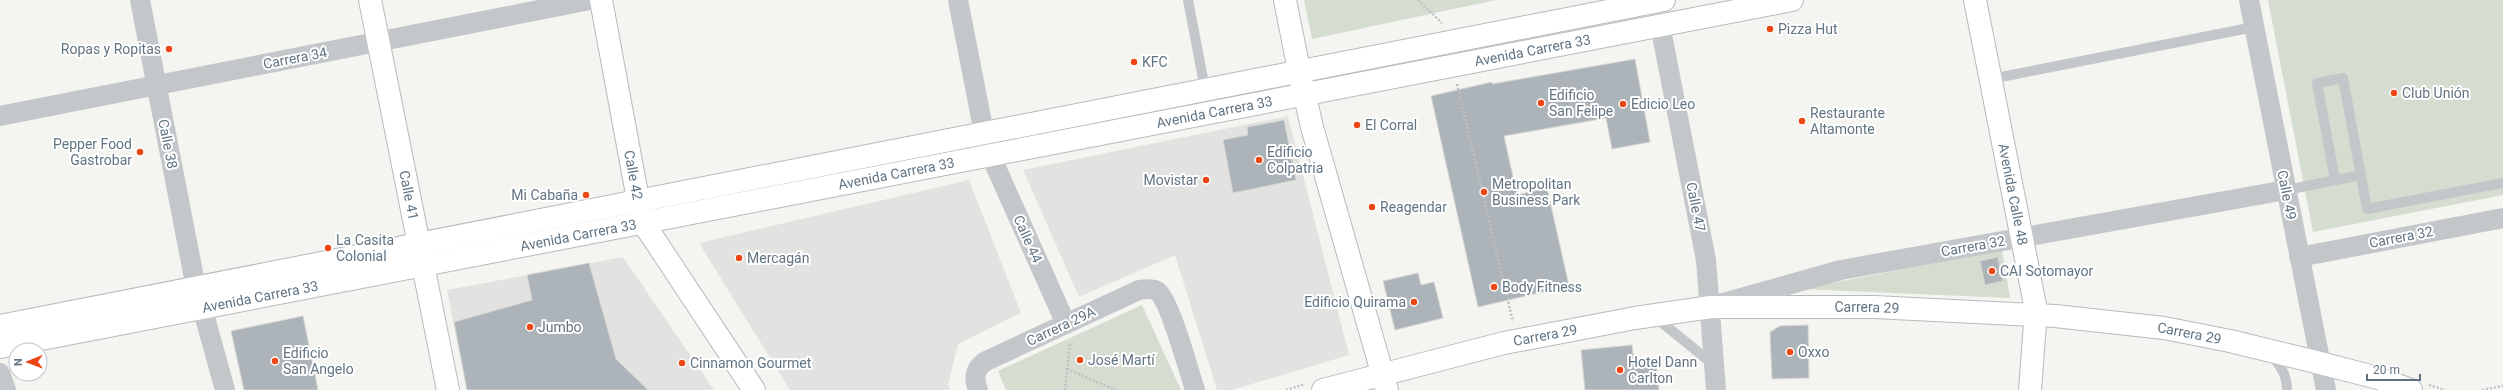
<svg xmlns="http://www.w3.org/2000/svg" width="2503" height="390" viewBox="0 0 2503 390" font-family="Roboto,sans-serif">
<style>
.built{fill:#e2e3e1}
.green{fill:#d5dcd0}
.building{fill:#acb4b9;stroke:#d5d5d3}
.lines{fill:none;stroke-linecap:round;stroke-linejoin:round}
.secondary-casing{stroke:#b5bbbf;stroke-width:24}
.primary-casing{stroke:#b6babe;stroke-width:24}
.path{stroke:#bfc0c2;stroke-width:2.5;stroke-dasharray:2 2;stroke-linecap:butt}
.lane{stroke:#c3c7ca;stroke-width:10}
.street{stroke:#c3c7ca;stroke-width:20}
.secondary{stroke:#fff;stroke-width:22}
.primary{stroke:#fff;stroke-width:22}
.poi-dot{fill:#ee4716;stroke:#fff;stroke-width:1.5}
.labels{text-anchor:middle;stroke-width:4;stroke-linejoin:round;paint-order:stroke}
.poi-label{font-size:14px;fill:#617483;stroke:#fff;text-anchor:start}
.street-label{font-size:14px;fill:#617483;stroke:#fff}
</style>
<rect width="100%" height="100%" fill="#f4f4f0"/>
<path class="built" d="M1288,116L1349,355L1232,390H1217L1175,255L1079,297L1023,170Z
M969,180L1021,313L958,344L948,385L950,390H790L699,243Z
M623,257L714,390H467L447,290Z"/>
<path class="green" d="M1304,0H1496L1312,39Z
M2268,0H2503V195L2313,232Z
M2002,250L2010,298L1801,289Z
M1142,305L1181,390H1006L998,371Z"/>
<path class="building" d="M1635,59L1650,142L1612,149L1606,118L1504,136L1517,195L1547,188L1569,286L1478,307L1431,96L1492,82V84Z
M1284,120L1296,180L1233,193L1223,140L1248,135L1247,127Z
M1998,257L2003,281L1985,285L1980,261Z
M589,263L616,359L648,390H467L454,322L532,300L527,275Z
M1418,273L1421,285L1434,282L1443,318L1395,330L1383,281Z
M303,316L318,390H244L231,331Z
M1808,325L1809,378L1772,379L1770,332L1780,326Z
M1632,345L1634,364L1656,362L1659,390H1585L1581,350Z"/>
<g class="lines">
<defs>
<g id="secondary">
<path id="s1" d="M370,0L448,390"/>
<path id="s2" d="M601,0L642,221L754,390"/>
<path d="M1285,0L1299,70"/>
<path id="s3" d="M1323,390L1504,343L1635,318L1711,307H1874L2055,316L2164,328L2230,341L2320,363L2378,378L2411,390"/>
</g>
<g id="primary">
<path id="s4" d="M1975,0L2036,310L2030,390"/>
<path d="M1301,79L1312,127L1387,390"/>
<path d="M0,326L1664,0"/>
<path id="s5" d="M0,347L1792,0"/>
</g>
</defs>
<use href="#secondary" class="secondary-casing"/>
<use href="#primary" class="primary-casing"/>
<path class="path" d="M1418,0L1442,23
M1457,84L1513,322
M1067,369L1116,390
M2429,385L2445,390
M1065,390L1070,343
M1286,390L1305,384
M2482,390L2503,386"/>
<path class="lane" d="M1188,0L1205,89
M1991,79L2254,27
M2335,180L2317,83L2343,78L2367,209L2503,183
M2286,190L2361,175
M1655,317L1714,365
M2271,356C2281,365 2287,376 2287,390"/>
<path class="street" d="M140,0L196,288
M958,0L984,133
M2249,0L2326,390
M1660,25L1706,260L1716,390
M0,116L590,0
M990,154L1066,324
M2299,257L2503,218
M1720,304L1841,270L2286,190
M202,307L225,390
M0,373L6,390
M978,390C973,378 975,368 986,361L1139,290C1145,289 1152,288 1157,291C1170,300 1189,372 1195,390"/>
<use href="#secondary" class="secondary"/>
<use href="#primary" class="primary"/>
</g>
<g class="poi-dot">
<circle cx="1770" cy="29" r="4"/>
<circle cx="169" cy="49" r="4"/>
<circle cx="1134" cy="62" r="4"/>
<circle cx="2394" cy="93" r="4"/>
<circle cx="1541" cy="103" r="4"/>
<circle cx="1623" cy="104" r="4"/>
<circle cx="1802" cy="121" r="4"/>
<circle cx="1357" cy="125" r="4"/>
<circle cx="140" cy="152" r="4"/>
<circle cx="1259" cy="160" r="4"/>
<circle cx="1206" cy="180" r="4"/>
<circle cx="1484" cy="192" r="4"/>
<circle cx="586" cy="195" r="4"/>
<circle cx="1372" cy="207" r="4"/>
<circle cx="328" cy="248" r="4"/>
<circle cx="739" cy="258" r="4"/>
<circle cx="1992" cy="271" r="4"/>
<circle cx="1494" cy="287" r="4"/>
<circle cx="1414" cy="302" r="4"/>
<circle cx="530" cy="327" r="4"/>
<circle cx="1790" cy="352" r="4"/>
<circle cx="1080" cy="360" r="4"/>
<circle cx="275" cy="361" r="4"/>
<circle cx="682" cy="363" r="4"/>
<circle cx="1620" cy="370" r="4"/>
</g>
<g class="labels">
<g class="poi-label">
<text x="1778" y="34">Pizza Hut</text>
<text x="161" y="54" text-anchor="end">Ropas y Ropitas</text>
<text x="1142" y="67">KFC</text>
<text x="2402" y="98">Club Unión</text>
<text x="1549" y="100">Edificio<tspan x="1549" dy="16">San Felipe</tspan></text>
<text x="1631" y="109">Edicio Leo</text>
<text x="1810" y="118">Restaurante<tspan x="1810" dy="16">Altamonte</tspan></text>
<text x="1365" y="130">El Corral</text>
<text x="132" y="149" text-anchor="end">Pepper Food<tspan x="132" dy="16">Gastrobar</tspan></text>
<text x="1267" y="157">Edificio<tspan x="1267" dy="16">Colpatria</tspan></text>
<text x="1198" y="185" text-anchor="end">Movistar</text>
<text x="1492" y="189">Metropolitan<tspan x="1492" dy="16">Business Park</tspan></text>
<text x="578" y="200" text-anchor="end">Mi Cabaña</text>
<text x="1380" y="212">Reagendar</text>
<text x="336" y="245">La Casita<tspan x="336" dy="16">Colonial</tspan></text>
<text x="747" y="263">Mercagán</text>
<text x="2000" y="276">CAI Sotomayor</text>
<text x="1502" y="292">Body Fitness</text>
<text x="1406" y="307" text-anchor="end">Edificio Quirama</text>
<text x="538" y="332">Jumbo</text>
<text x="1798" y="357">Oxxo</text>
<text x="283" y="358">Edificio<tspan x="283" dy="16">San Angelo</tspan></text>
<text x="1088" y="365">José Martí</text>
<text x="1628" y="367">Hotel Dann<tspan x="1628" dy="16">Carlton</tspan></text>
<text x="690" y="368">Cinnamon Gourmet</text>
</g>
<g class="street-label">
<text dy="5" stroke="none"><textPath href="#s5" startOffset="1561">Avenida Carrera 33</textPath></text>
<text transform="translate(295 58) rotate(-11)" y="5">Carrera 34</text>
<text dy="5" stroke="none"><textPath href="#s5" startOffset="1237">Avenida Carrera 33</textPath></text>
<text transform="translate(168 144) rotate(79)" y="5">Calle 38</text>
<text dy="5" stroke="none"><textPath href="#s5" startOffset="913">Avenida Carrera 33</textPath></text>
<text dy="5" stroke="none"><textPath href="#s2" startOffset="178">Calle 42</textPath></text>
<text dy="5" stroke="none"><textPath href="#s4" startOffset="198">Avenida Calle 48</textPath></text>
<text dy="5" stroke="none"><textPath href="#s1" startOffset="199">Calle 41</textPath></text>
<text transform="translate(2287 195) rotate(79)" y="5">Calle 49</text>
<text transform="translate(1696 207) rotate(79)" y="5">Calle 47</text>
<text dy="5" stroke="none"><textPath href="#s5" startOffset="589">Avenida Carrera 33</textPath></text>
<text transform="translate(2401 237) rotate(-11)" y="5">Carrera 32</text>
<text transform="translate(1028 239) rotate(66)" y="5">Calle 44</text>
<text transform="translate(1973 246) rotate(-10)" y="5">Carrera 32</text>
<text dy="5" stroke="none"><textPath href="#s5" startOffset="265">Avenida Carrera 33</textPath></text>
<text dy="5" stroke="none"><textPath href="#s3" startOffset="553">Carrera 29</textPath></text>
<text transform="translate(1061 326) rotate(-25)" y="5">Carrera 29A</text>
<text dy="5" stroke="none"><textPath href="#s3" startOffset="877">Carrera 29</textPath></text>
<text dy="5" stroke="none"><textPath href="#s3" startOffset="229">Carrera 29</textPath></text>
</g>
</g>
<g transform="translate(28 362) rotate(269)"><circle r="19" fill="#ffffff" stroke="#c0c7cd"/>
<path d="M0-3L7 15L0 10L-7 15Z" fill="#ee4716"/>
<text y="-6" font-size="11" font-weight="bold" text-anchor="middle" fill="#617483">N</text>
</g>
<path d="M2367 374v6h53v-6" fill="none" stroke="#617483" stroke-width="2"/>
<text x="2373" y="374" font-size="12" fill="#617483" stroke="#ffffff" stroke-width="3" paint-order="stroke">20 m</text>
</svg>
